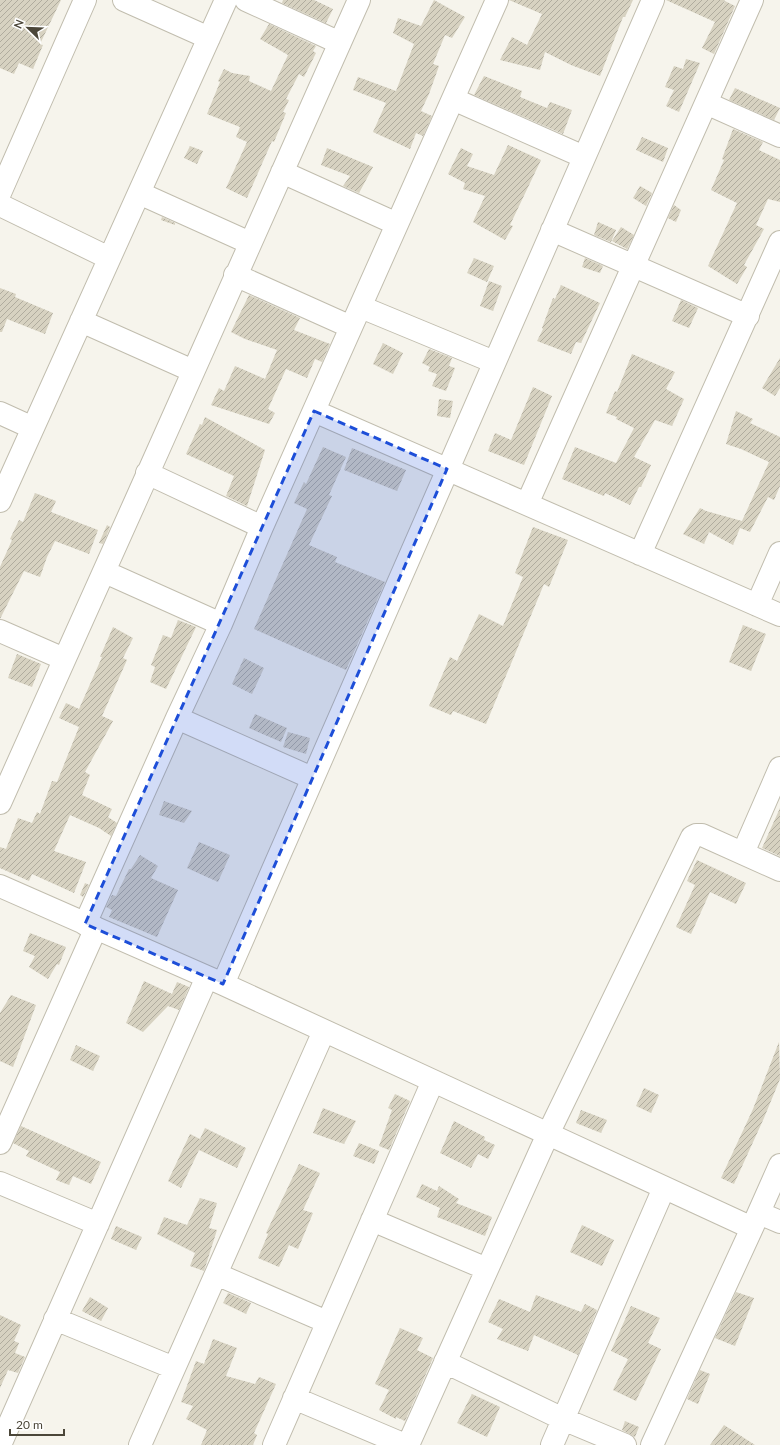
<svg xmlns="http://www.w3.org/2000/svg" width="780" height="1445" viewBox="0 0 780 1445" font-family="Lato,sans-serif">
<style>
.building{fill:url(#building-hatch)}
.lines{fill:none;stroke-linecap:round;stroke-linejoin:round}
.minor-casing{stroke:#c1bdae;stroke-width:24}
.minor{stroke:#fff;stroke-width:22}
.marked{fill:#1d4ed8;fill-opacity:0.2;stroke:#1d4ed8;stroke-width:3;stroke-dasharray:8 5;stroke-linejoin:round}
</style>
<defs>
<pattern id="building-hatch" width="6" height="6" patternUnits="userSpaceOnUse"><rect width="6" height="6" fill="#d7d2c1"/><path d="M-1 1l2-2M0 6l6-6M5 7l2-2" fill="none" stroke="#b0ac9e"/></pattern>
</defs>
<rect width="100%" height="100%" fill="#f6f4ec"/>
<path class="building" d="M0,0H61L40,44L43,45L33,69L19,63L14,74L0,68Z
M283,0H314L333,9L326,23L282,3Z
M434,0L465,17L452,38L445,35L433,64L439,66L429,94L421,111L432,116L423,136L416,133L410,149L373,132L386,103L353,90L358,77L396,91L414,44L393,33L398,18L421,26Z
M509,0H633L625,17H623L600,76L571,65L545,52L540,70L500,60L512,37L527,45L542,14Z
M666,0H725L720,12L725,1L735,6L714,54L702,48L715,22Z
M269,24L316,46L313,51L316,53L304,77L299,74L286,99L289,100L283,112L286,113L274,142L272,141L247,198L226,188L247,142L236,137L240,127L207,114L220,82L218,81L224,69L232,73L250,76L249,81L271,91L288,55L260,39Z
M686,59L700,63L679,112L666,106L674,90L665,87L674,66L683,69Z
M484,76L522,91L520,97L547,108L550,102L572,110L563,134L474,95Z
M735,88L780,108L774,120L729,100Z
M733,129L763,142L759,150L780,160V202L768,199L756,225L764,229L744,265L747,267L737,284L708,266L737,203L711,190L724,160L722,159Z
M642,137L668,148L663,162L636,150Z
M508,145L541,160L510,225L513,226L505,240L473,222L485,196L463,189L465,183L448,174L461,148L473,154L467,166L494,175Z
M190,146L203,151L197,164L184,158Z
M327,148L373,167L359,193L343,186L350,176L321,165Z
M640,186L652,193L646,206L633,198Z
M674,205L681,210L676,222L668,218Z
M162,217L175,223V225L161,220Z
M598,222L616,230L611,242L594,235Z
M621,227L634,235L627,249L612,241Z
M474,258L494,266L487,282L467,273Z
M585,258L603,266L600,273L582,267Z
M489,281L502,286L493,311L480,306Z
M561,285L600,303L581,343L576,342L571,354L537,341L543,329L542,328L553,298L555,299Z
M0,288L16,294L15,297L53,313L45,334L7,319L2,332H0Z
M249,295L300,318L294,330L330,344L322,362L315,359L307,378L286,369L268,409L275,413L269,424L211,405L219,388L224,391L235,366L265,379L277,350L245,339L231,332Z
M681,300L698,308L689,328L672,321Z
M383,343L403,353L393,374L373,364Z
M429,349L452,358L449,366L455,368L446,391L432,386L437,374L428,371L430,367L422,363Z
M632,354L675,372L666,389L684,399L672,426L655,420L634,457L651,465L641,487H639L630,505L605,493L604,496L562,479L575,447L616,463L634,428L616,419L617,417L606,413L615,391L617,392Z
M780,358V388L775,396L762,388Z
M533,387L552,396L524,465L488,451L495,433L511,440Z
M439,399L453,401L450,418L437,416Z
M736,411L753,419L750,423L780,437V486L774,500L768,497L750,532L740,528L733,545L709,532L704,544L683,534L700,508L706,511L742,521L769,462L741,449L726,444Z
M205,417L265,450L247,506L226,496L234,476L186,454L200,424L202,425Z
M323,447L346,457L329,495L332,496L309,545L337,557L335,562L385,582L346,670L254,629L307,509L294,503L304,482L306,484Z
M352,448L406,470L397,491L344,470Z
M35,493L56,501L51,512L98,530L89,554L55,541L47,557L40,577L24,571L0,619V567L12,540L10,539L19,520L23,522Z
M107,525L110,527L103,544L99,543Z
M533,527L568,540L549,587L544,584L486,724L453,711L451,715L429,706L450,657L457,661L479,614L503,626L523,577L515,573Z
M178,620L196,627L166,689L150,682L155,667L151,665L163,635L171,638Z
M743,625L766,634L751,671L729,662Z
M113,627L133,638L123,658L127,660L102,716L113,721L85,772L90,775L82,795L112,809L108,817L117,823L111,836L99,828L70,815L54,851L86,862L74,893L32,874L29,881L0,868V847L6,849L18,818L32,823L37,812L40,814L52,781L57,782L79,727L59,718L66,703L79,709L102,657H100Z
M17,654L41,664L32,687L8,678Z
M244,658L264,668L252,694L232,684Z
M255,714L287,728L281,742L249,728Z
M288,732L310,738L306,754L283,747Z
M164,801L192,811L184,823L159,815Z
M780,808V856L762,848Z
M199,842L230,855L218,882L187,868Z
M140,855L158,866L151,878L178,890L157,937L109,917L112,910L106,907L112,895L116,896L129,869H131Z
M697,860L746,883L736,904L710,892L691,934L676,927L695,885L687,881Z
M85,883L89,885L83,897L80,895Z
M30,933L66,947L59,965L57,964L48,979L29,967L35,956L23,951Z
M144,981L172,994L177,982L189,987L179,1010L168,1006L143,1032L126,1023Z
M11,995L36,1005L13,1067L0,1061V1013Z
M779,1042L780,1079L764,1118L734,1184L721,1178L753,1109Z
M76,1045L100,1056L93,1071L70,1060Z
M644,1088L659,1095L651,1113L636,1106Z
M395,1094L410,1101L389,1150L379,1146L392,1110L388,1108Z
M323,1108L356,1121L344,1144L313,1133Z
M581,1110L607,1120L601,1133L576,1123Z
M454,1121L485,1137L484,1140L495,1145L488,1159L478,1154L471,1168L440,1153Z
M21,1126L101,1162L91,1184L73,1176L69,1185L56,1180L60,1172L26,1156L29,1151L13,1143Z
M205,1128L246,1148L237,1168L199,1150L181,1188L168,1181L190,1134L200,1139Z
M359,1143L379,1151L374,1164L353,1156Z
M299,1164L320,1173L303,1210L313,1213L298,1249L289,1245L279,1267L258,1258L268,1234L266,1233Z
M422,1184L437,1191L439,1186L459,1199L456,1203L492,1217L485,1236L437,1217L440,1208L416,1197Z
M200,1198L217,1203L209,1228L217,1230L204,1271L190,1266L195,1253L157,1234L164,1217L187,1225Z
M582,1225L614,1240L602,1266L570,1252Z
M116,1226L142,1237L136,1250L111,1239Z
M736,1292L754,1298L735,1346L715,1338Z
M228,1293L251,1303L246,1314L223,1303Z
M536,1295L581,1312L585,1304L597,1310L578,1355L534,1335L528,1351L497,1339L503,1329L488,1322L499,1299L530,1312Z
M90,1297L108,1308L101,1321L82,1311Z
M631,1306L660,1318L648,1343L661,1349L636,1401L613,1390L628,1359L611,1351Z
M0,1315L21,1325L14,1341L19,1343L15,1353L25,1357L18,1373L8,1370L0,1388Z
M400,1328L423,1338L417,1350L433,1358L405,1421L396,1417V1419L379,1410L389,1390L375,1384Z
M213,1339L237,1348L226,1376L255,1384L259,1377L276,1384L254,1433L257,1435L253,1445H201L207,1430L186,1419L193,1406L181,1402L196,1361L204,1364Z
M700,1370L710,1374L698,1404L687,1399Z
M472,1394L500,1407L487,1437L457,1423Z
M625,1421L639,1427L635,1437L622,1430Z
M724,1425L755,1445H710Z"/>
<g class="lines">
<defs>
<path id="minor" d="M124,0L209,38
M246,0L340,43
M453,99L584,157
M706,103L780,136
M282,172L397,224
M0,193L85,0
M139,193L250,243
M0,205L109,258
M552,230L748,316
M235,275L351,327
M361,307L494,362
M81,321L193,371
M314,411L780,615
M0,413L33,428
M147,473L262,527
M0,501L226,0
M527,504L752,0
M640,554L780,242
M105,572L221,624
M757,605L780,553
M0,631L64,659
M177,718L312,778
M0,803C121,536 239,267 359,0
M743,853L780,768
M0,886L223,984L752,1228
M85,924L177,718L221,624L262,527L497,0
M223,984L653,0
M0,1143L96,928
M0,1183L98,1224
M759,1213L780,1222
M372,1220L487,1269
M216,1274L327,1322
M55,1319L174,1368
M445,1362L563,1419L625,1445
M294,1398L405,1445
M0,1445L207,977
M140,1445L324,1031
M274,1445L433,1081
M408,1445L548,1134L692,837L696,835H702L780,870
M552,1445L664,1188
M652,1445L752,1228L780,1165"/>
</defs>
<use href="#minor" class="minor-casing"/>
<use href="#minor" class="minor"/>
</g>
<path class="marked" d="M314,411L447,469L223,984L85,924Z"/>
<g transform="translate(28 28) rotate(293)" stroke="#ffffff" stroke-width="3" paint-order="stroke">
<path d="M0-3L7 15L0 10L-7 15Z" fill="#4b4639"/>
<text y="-6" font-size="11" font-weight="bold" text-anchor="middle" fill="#4b4639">N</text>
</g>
<path d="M10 1429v6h54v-6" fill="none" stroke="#4b4639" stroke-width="2"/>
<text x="16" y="1429" font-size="12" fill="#4b4639" stroke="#ffffff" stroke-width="3" paint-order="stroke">20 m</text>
</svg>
